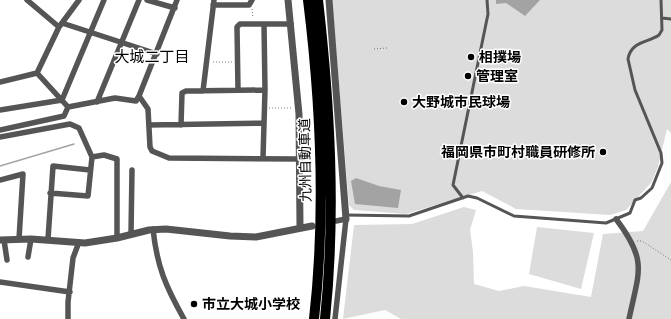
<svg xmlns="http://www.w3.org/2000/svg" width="671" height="319" viewBox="0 0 671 319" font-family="'Varela Round','Noto Sans JP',sans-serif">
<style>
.green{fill:#dcdcdc}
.water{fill:#a3a3a3}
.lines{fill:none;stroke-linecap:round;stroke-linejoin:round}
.stream{stroke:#a3a3a3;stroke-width:1.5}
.path{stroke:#777;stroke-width:1;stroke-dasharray:1 2;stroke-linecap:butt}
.service{stroke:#555;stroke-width:3}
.minor{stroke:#555;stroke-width:5.5}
.tertiary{stroke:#555;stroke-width:7}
.motorway{stroke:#000;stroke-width:10}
.poi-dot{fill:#000;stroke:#fff;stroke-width:1.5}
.labels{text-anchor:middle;stroke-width:3;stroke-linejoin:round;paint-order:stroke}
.poi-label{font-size:14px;font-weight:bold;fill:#000;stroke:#fff;text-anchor:start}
.street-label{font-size:14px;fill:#000;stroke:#fff}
.neighbourhood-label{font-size:15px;fill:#000;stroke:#fff}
</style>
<rect width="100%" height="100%" fill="#fff"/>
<path class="green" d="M332,0H671V133L667,129L658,167L651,183L626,210L610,215L516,209L482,191L406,214L354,210L349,205Z
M671,182V319H401L385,310L343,319L354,225L412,224L464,207L476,210L470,230L473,252L474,284L499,291L524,286L591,297L603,234L643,231Z
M537,227L594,233L581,289L529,274Z"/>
<path class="water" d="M496,0H540L525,16L506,3L496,4Z
M356,178L379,186L401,190L398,208L355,204L351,181Z"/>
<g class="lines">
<path class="stream" d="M0,166L74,144"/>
<path class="path" d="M252,9L253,18
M374,49L387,48
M213,62H232
M269,108H292
M637,241H642L671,260"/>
<path class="service" d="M662,18L671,19
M463,198L453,185L488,14L487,0
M345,215L409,216L468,196L477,198L514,216L606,223L630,213L635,200L641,198L652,188L662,163L661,153L635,90L628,59C631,41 648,43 659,35L662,30L661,0"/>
<path class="minor" d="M27,0L59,27
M79,0L59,27L37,73L68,107L115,98L136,101L139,96L177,0
M147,0L175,8
M213,5H249L252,0
M62,23L157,54
M0,82L37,73
M238,90L237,27L240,24H291
M203,91L214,0
M139,96L148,109L150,147L152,151L169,158L300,159
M62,100L104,0
M97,102L139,0
M0,110L62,100
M149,125L264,123
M181,125L182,93L186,91L265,90
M0,130L64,116L68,107
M0,137L70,124L79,128L92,157L88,196L50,193
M92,157L104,155L117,159V238
M263,158L265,90L264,24
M0,180L23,174L19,239
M616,219C648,261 639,271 629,319
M153,229C157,267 166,287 184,319
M131,234L132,170
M48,239L53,166L90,170
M4,240L7,260
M28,257L31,239
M0,282L70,292
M68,319V302L73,258L79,242
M335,319L346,219L336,221"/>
<path class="tertiary" d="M288,0L299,114L300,228
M329,0L346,219
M0,240L31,239L85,243L117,238L149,230L166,229L230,236L256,237L312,226"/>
<path class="motorway" d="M308,0C321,105 326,213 314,319
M318,0C330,106 336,213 325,319"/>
</g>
<g class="poi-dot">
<circle cx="471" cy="57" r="4"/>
<circle cx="468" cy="76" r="4"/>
<circle cx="404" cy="102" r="4"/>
<circle cx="603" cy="152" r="4"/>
<circle cx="194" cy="304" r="4"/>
</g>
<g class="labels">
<g class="poi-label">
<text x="479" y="62">相撲場</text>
<text x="476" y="81">管理室</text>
<text x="412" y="107">大野城市民球場</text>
<text x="595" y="157" text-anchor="end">福岡県市町村職員研修所</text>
<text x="202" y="309">市立大城小学校</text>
</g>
<g class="street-label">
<text transform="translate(305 160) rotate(-91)" y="5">九州自動車道</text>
</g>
<g class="neighbourhood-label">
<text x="152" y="62">大城二丁目</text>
</g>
</g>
</svg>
